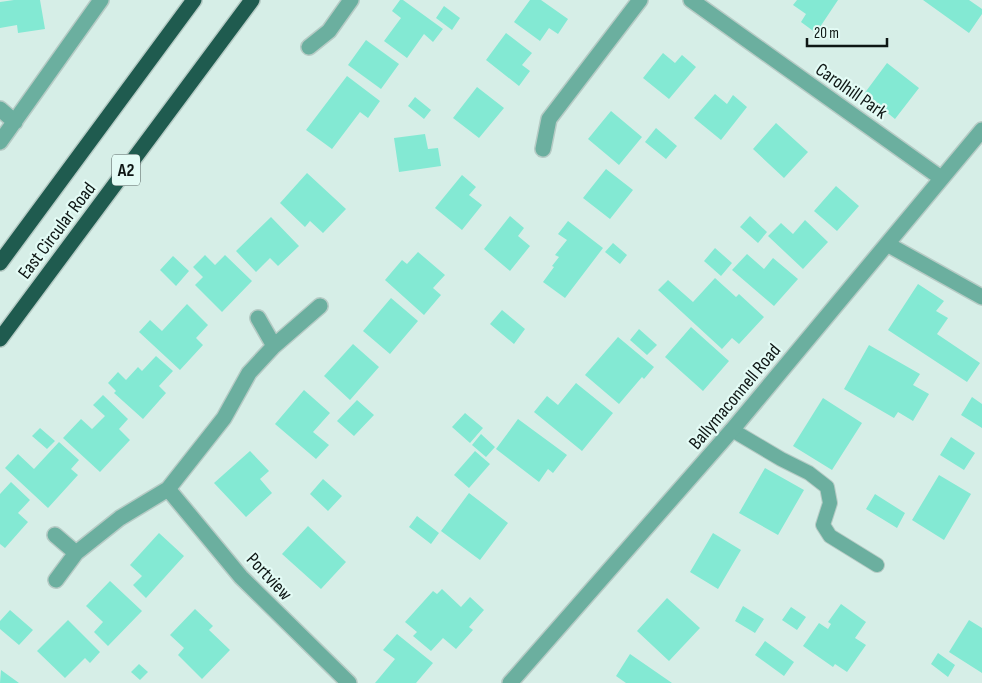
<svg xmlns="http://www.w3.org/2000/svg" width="982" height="683" viewBox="0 0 982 683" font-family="'Sofia Sans Condensed',sans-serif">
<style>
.building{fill:#83e9d3}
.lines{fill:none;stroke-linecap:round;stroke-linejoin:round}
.lane-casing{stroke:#b6cbc5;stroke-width:16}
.street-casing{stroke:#b6cbc5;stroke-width:18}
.highway-casing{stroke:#b6cbc5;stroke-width:18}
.lane{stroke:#6baf9f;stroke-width:14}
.street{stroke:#6baf9f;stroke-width:15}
.highway{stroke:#1f5b4f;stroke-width:15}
.labels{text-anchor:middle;stroke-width:4.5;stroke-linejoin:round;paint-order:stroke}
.shield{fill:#e3fbf5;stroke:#4e5b58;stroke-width:1}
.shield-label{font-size:18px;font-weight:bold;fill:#0e1614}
.street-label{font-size:19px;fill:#0e1614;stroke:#e3fbf5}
</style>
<rect width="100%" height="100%" fill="#d6eee7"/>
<path class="building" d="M14,0H40L45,29L18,33L17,25L0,28V2Z
M400,0H403L443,29L433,42L424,34L407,58L384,41L401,18L392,11Z
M530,0H541L568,19L558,34L549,28L540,41L514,22Z
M797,0H838L816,33L801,22L806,14L793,5Z
M923,0H969L982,9V14L969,33Z
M444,6L460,18L452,30L436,18Z
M506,33L532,53L522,65L530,71L519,86L486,60Z
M366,40L399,64L381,89L348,65Z
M663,53L675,63L682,55L696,67L669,99L643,78Z
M887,63L919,88L895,119L864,94Z
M347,76L380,101L368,118L360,112L332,149L306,130Z
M477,87L504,108L479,138L453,118Z
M715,94L727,104L733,95L747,107L721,140L694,118Z
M415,97L431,110L424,119L408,106Z
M611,111L642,137L619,165L588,139Z
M776,123L808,152L784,178L753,149Z
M656,128L677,146L666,159L645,142Z
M425,134L428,149L438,148L441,166L399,172L394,138Z
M606,169L633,190L610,219L583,198Z
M307,173L346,209L323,233L310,221L305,227L280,203Z
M462,175L476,187L469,195L482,205L462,230L435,208Z
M836,186L859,206L837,231L814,211Z
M510,216L524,228L518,236L530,246L510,271L484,249Z
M750,216L767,232L758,243L740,227Z
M271,217L299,246L278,266L270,258L256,272L236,251Z
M805,220L828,242L803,269L768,236L781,223L793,234Z
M568,221L603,248L565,298L543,282L554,267L552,266L559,257L555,255L567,240L558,234Z
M613,243L627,255L620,264L605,252Z
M715,248L732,263L721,276L704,261Z
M418,252L445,275L433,288L441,295L424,315L385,280L402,260L407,264Z
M747,254L764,269L773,258L798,279L774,306L732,270Z
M205,255L215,265L225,255L252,281L222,312L195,285L203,277L193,267Z
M173,256L189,271L176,286L160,270Z
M715,278L736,297L739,294L764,317L739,344L732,338L722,349L658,290L668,280L693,302Z
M918,284L944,301L936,311L948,318L937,334L980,363L967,382L888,330Z
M391,298L418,321L390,354L363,331Z
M187,304L208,325L196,338L203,345L180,370L139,332L150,320L162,331Z
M502,310L525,329L514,344L490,324Z
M691,327L729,361L703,391L665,357Z
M639,329L657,345L647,355L630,340Z
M618,337L654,367L644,379L642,377L619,404L585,375Z
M353,344L379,367L350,400L324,376Z
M869,345L920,374L913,385L929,394L913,421L898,412L894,418L844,389Z
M156,356L173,371L159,386L166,393L143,419L114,393L116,391L108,383L118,372L126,380L138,367L142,371Z
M576,383L613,413L582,451L534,412L547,396L558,405Z
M304,390L330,413L313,432L329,445L316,459L275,424Z
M103,395L128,419L119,429L130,440L100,472L63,438L81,419L92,429L105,416L93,405Z
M972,397L982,404V428L961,415Z
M823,398L862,423L832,470L793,446Z
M357,400L374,415L354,436L337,421Z
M465,413L483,428L470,443L452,427Z
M518,419L567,455L553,473L548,469L539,482L496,449Z
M40,428L55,441L47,449L32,436Z
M481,434L495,447L486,457L472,445Z
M951,437L975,453L964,470L940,455Z
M59,442L79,460L71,469L78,475L48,508L5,468L18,454L34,469Z
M250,451L269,471L260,479L272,493L246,517L214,483Z
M475,451L490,464L469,488L454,475Z
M765,468L804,490L778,535L739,513Z
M939,475L971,494L944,540L912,520Z
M323,479L342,496L328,511L310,494Z
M11,482L30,500L18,513L28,522L5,548L0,544V494Z
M469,493L508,523L480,560L441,531Z
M875,494L905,513L897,528L866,509Z
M417,516L439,533L431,544L409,527Z
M308,526L346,562L321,589L282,554Z
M159,533L184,556L146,598L133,585L142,576L130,565Z
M713,533L741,550L718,589L690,572Z
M110,581L142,611L108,646L94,632L103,622L86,606Z
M442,589L461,607L470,597L484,610L469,627L473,630L456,649L443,638L431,651L413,636L417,632L405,622L433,591L437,594Z
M667,598L700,628L669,661L637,631Z
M841,604L866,622L855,638L866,645L847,672L835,664L833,667L803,646L819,623L828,629L831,624L828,622Z
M743,606L764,619L755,633L735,621Z
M791,607L806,617L797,630L782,620Z
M195,609L213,626L209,630L230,650L202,679L178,655L184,648L170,635Z
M10,610L33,630L19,645L0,629V621Z
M68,620L100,652L90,663L85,658L65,678L37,651Z
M969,620L982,628V673L949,652Z
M397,634L433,663L416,683H375L395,659L383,650Z
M765,641L794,662L784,676L755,655Z
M938,653L955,665L948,677L931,664Z
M630,654L672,683H626L616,676Z
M139,664L148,672L140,680L131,672Z
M1,670L19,683H0Z"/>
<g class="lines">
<defs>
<path id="lane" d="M732,430L781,459L809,473L827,487L830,503L823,525L830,536L877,565"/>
<path id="street" d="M691,0L941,178
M309,47L329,31L351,0
M0,109L15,122
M0,142L101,0
M543,149L549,119L640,0
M887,244L982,297
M258,318L274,346
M168,489L241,577L349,683
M55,535L76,553
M56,580L76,553L120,518L168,489L224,418L249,373L274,346L320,306
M510,683L732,430L982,130"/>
<path id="highway" d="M0,263L194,0
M0,339L252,0"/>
</defs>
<use href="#lane" class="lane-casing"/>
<use href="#street" class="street-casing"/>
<use href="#highway" class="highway-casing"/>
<use href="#lane" class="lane"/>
<use href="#street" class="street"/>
<use href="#highway" class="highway"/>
</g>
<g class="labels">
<rect class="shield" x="112" y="154.5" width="28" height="31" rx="4"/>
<g class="shield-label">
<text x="126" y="176">A2</text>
</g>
<g class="street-label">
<text transform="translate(852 90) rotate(35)" y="7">Carolhill Park</text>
<text transform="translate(56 230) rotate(-53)" y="7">East Circular Road</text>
<text transform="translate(734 396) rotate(-50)" y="7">Ballymaconnell Road</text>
<text transform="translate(270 576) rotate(47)" y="7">Portview</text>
</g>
</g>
<path d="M807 38v8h80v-8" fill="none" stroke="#0e1614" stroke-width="2.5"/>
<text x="814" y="38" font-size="15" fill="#0e1614" stroke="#e3fbf5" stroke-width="4" paint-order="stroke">20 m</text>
</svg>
